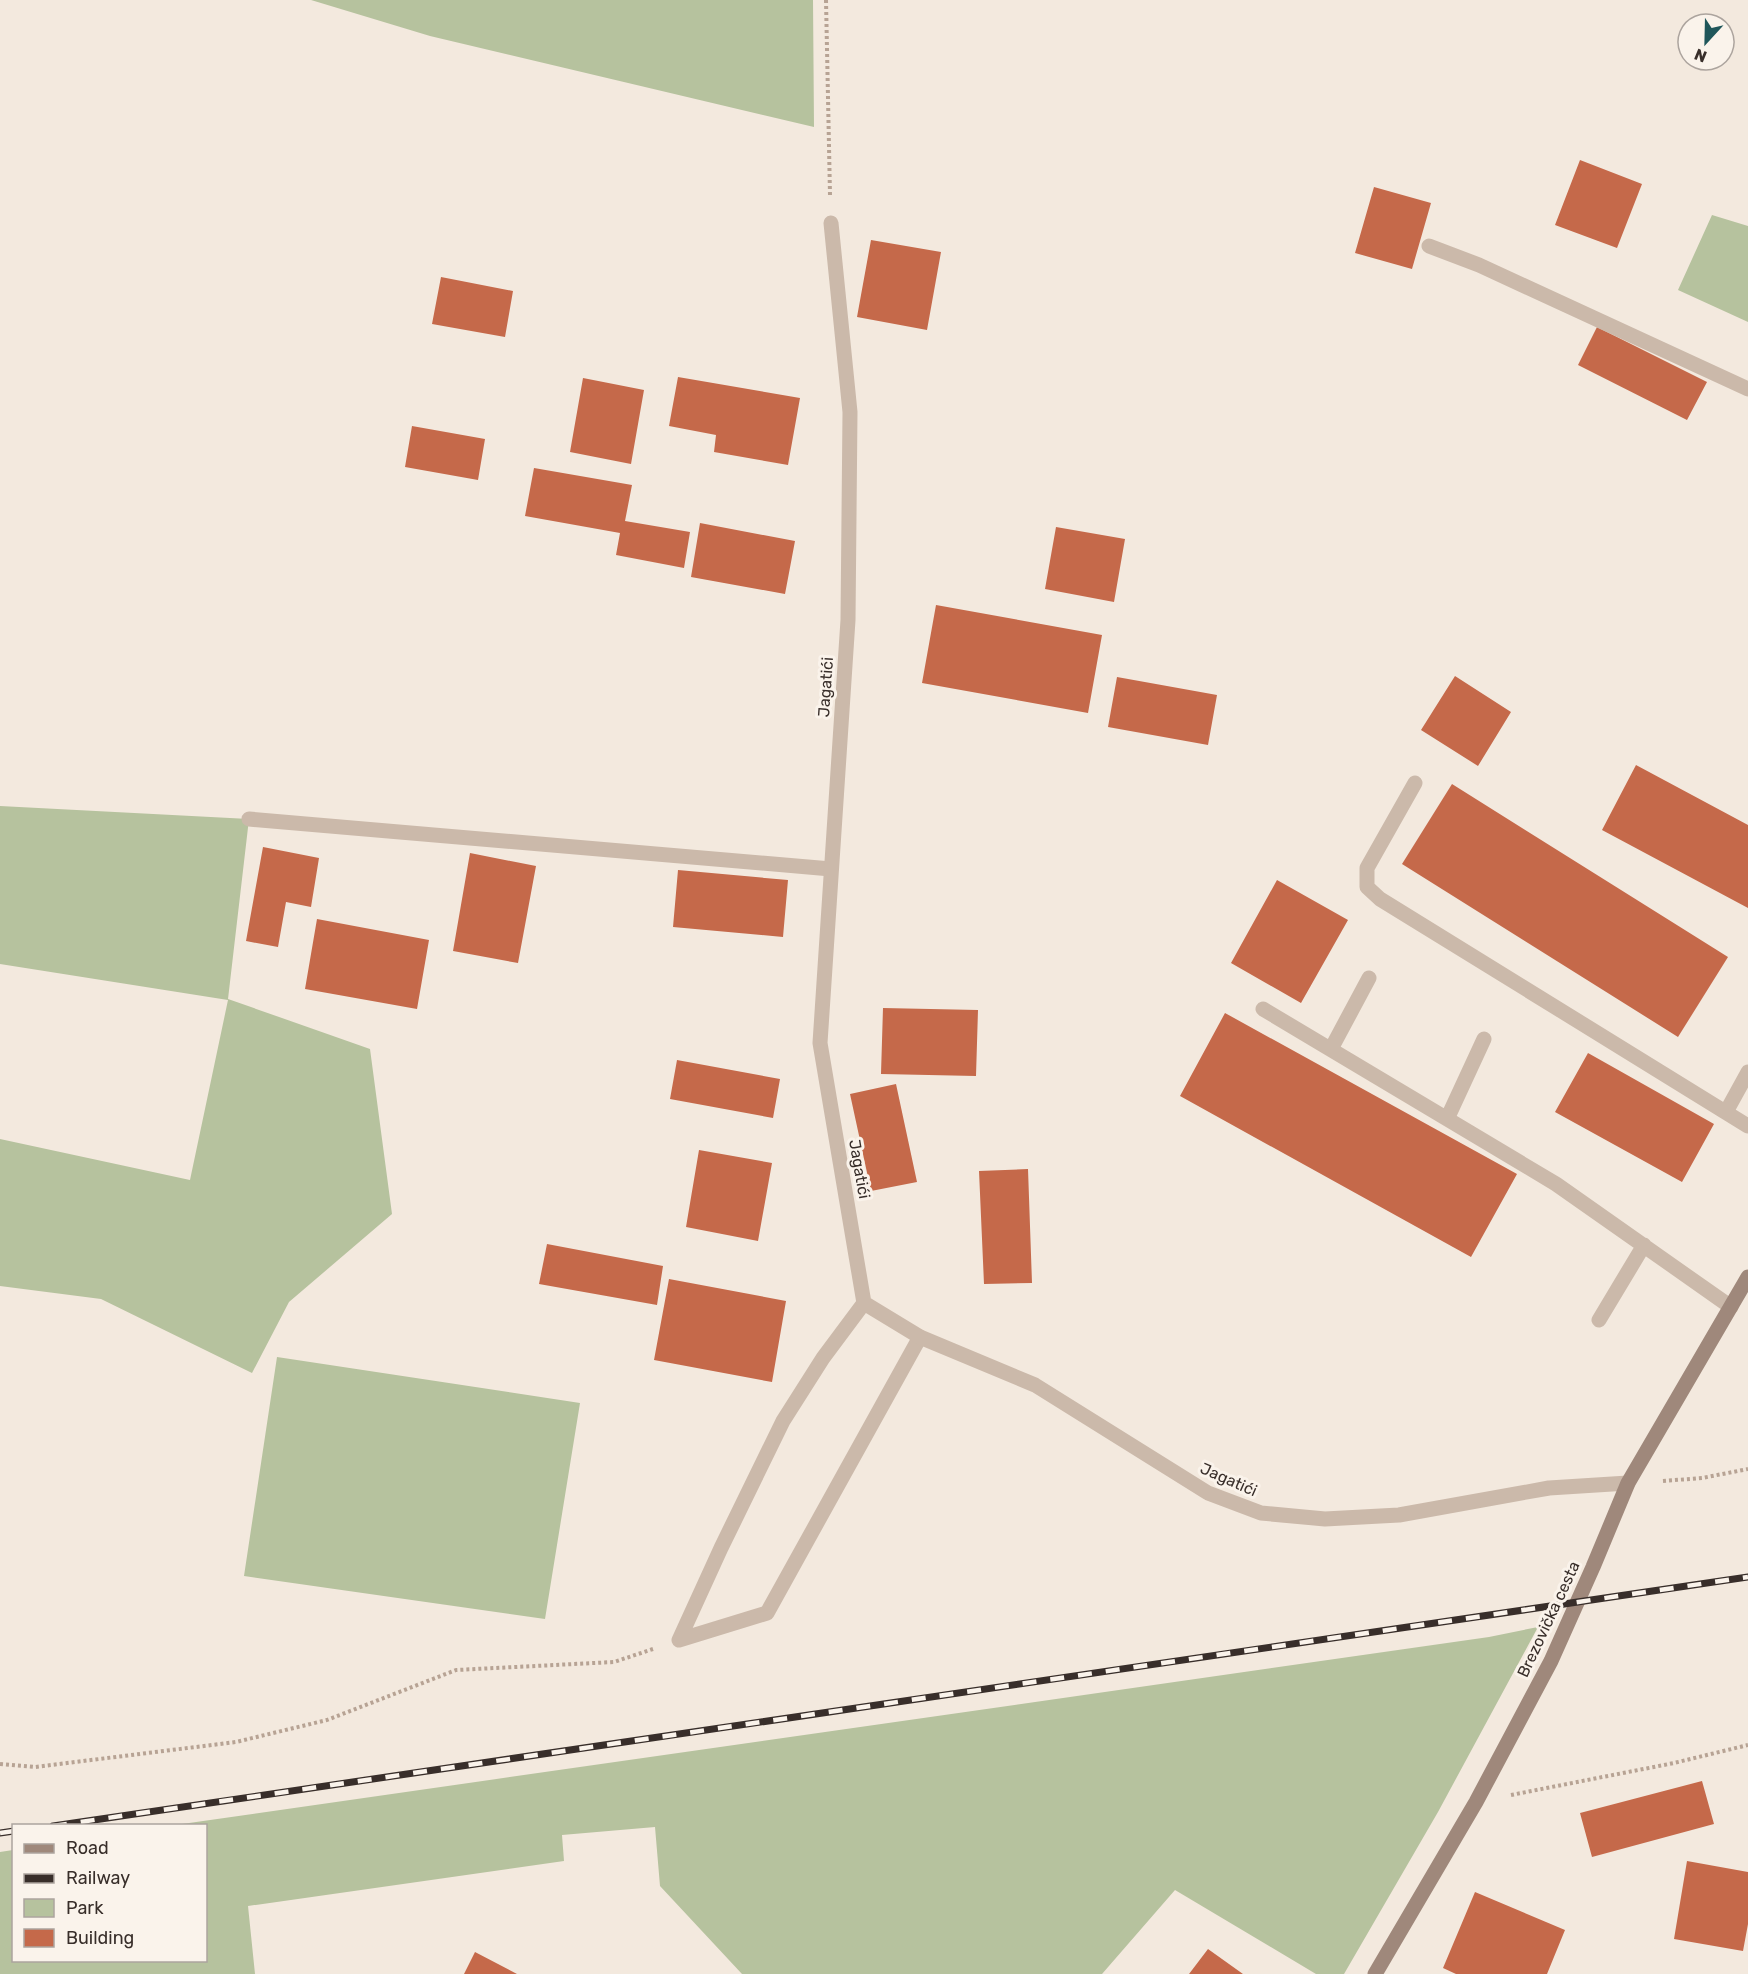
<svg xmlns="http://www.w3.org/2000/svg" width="1748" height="1974" viewBox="0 0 1748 1974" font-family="Rubik,sans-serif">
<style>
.green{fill:#b6c29e}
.building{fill:#c5694a}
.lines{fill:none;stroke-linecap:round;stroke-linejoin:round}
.path{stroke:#b7a394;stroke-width:4;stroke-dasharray:3 3;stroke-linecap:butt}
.lane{stroke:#cbb9aa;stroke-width:15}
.street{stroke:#cbb9aa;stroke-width:15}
.secondary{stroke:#9f887b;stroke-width:15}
.rail-casing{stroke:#382e2a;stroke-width:7}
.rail{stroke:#faf3eb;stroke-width:4.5;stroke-dasharray:14;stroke-linecap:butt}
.labels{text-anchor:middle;stroke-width:6;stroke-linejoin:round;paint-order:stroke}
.street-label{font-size:16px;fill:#382e2a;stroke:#faf3eb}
</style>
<rect width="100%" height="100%" fill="#f3e9de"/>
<path class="green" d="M311,0H813L814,127L430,36Z
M1712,215L1748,226V322L1678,290Z
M0,806L249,819L228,999L370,1049L392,1214L289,1302L252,1373L101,1299L0,1286V1139L190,1180L228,1000L0,964Z
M277,1357L580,1403L545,1619L244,1576Z
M1538,1627L1438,1812L1344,1974H1316L1175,1890L1102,1974H742L660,1886L655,1827L562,1835L564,1861L248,1906L255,1974H0V1852L13,1850L14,1960H206V1826L175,1825L1489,1637Z"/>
<path class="building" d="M1580,160L1642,184L1617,248L1555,225Z
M1374,187L1431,203L1412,269L1355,253Z
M871,240L941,252L927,330L857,317Z
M441,277L513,291L505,337L432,324Z
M1597,327L1707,382L1687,420L1578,365Z
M678,377L800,398L788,465L714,452L716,435L669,426Z
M583,378L644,390L631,464L570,452Z
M412,426L485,439L478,480L405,467Z
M534,468L632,485L625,521L690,532L684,568L616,555L620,533L525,516Z
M700,523L795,541L785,594L691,577Z
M1056,527L1125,539L1114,602L1045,589Z
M936,605L1102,635L1088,713L922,683Z
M1455,676L1511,712L1478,766L1421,730Z
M1117,677L1217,695L1208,745L1108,727Z
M1636,765L1748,825V908L1602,830Z
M1452,784L1728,957L1678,1037L1402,864Z
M263,847L319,858L311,907L286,902L278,947L246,941Z
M470,853L536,866L518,963L453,951Z
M678,870L788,880L783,937L673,927Z
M1277,880L1348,920L1301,1003L1231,963Z
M317,919L429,940L417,1009L305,989Z
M883,1008L978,1010L976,1076L881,1074Z
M1225,1013L1517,1174L1471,1257L1180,1096Z
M1588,1053L1714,1124L1682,1182L1555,1112Z
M677,1060L780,1079L773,1118L670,1099Z
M896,1084L917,1182L871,1191L850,1094Z
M699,1150L772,1163L758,1241L686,1227Z
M1028,1169L1032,1283L984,1284L979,1171Z
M547,1244L663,1266L657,1305L539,1284Z
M669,1279L786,1301L772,1382L654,1360Z
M1702,1781L1714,1824L1592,1857L1580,1813Z
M1687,1861L1748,1872V1924L1743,1951L1674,1939Z
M1475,1892L1565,1930L1547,1974H1456L1443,1968Z
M1208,1949L1243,1974H1189Z
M475,1952L517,1974H464Z"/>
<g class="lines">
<path class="path" d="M826,0L830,195
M1663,1481L1702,1478L1748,1469
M0,1764L35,1767L236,1742L327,1720L456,1670L614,1662L653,1649
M1511,1795L1674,1763L1748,1745"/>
<path class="lane" d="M1429,246L1479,265L1748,389
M1415,783L1367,868V887L1380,899L1748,1126
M249,819L831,869
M1263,1009L1556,1184L1731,1307
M1331,1049L1369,978
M1726,1112L1748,1072
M1447,1119L1484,1039
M1599,1320L1644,1245
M679,1640L767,1613L920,1337
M679,1640L721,1548L783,1421L823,1358L864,1303"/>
<path class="street" d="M831,223L850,412L848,620L820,1043L864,1303L920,1337L1035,1385L1208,1493L1261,1513L1325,1519L1399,1515L1549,1488L1628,1483"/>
<path class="secondary" d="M1375,1974L1476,1802L1551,1661L1593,1567L1628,1483L1748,1277"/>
<defs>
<path id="rail" d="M53,1826L1748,1577
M0,1833L14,1831"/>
</defs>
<use href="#rail" class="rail-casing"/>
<use href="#rail" class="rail"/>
</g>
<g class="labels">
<g class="street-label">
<text transform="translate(825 687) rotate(-86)" y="6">Jagatići</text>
<text transform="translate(860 1169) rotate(80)" y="6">Jagatići</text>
<text transform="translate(1229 1479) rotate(24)" y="6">Jagatići</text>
<text transform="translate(1548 1619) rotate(-65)" y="6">Brezovička cesta</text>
</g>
</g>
<rect x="12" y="1824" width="195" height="138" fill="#faf3eb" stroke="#aca49e" stroke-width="1.5"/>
<rect x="24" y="1844" width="30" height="9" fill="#9f887b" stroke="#aca49e" stroke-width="1.5"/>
<text x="66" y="1854" font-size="18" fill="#382e2a">Road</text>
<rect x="24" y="1874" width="30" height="9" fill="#382e2a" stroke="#aca49e" stroke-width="1.5"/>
<text x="66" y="1884" font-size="18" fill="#382e2a">Railway</text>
<rect x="24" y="1899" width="30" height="18" fill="#b6c29e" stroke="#aca49e" stroke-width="1.5"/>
<text x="66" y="1914" font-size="18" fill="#382e2a">Park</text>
<rect x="24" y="1929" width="30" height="18" fill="#c5694a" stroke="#aca49e" stroke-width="1.5"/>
<text x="66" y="1944" font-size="18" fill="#382e2a">Building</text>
<g transform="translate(1706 42) rotate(202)"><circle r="28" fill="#faf3eb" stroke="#aca49e" stroke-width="1.5"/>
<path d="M0-4.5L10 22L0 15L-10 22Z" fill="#1f565a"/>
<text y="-9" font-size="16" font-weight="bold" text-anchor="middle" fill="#382e2a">N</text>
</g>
</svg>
